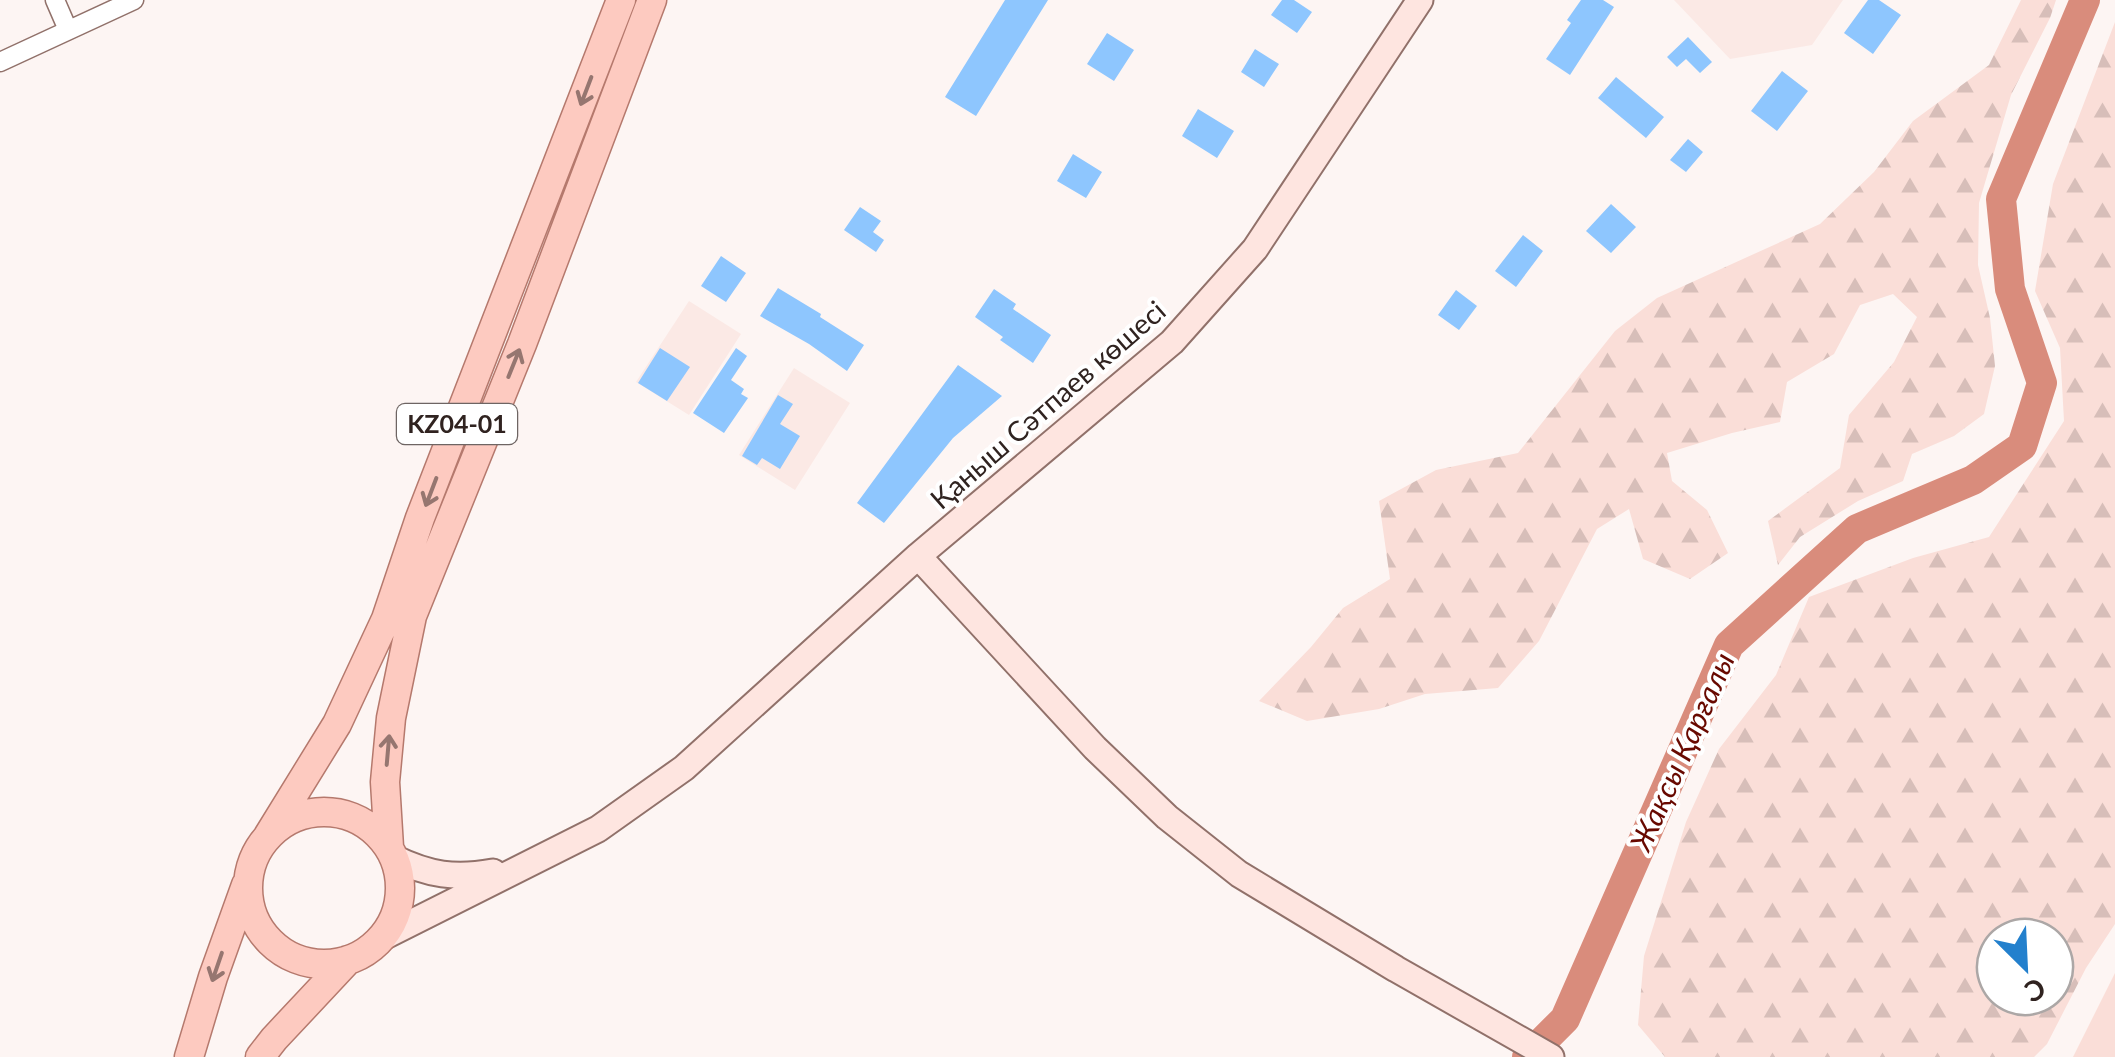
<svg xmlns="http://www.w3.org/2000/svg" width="2115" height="1057" viewBox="0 0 2115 1057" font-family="Lato,sans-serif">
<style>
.built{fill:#fbe9e5}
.forest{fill:url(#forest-firs);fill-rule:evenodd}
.green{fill:#faded8}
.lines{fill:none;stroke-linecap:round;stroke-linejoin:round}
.river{stroke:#d98c7c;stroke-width:30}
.building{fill:#8ec6fe}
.street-casing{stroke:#91716a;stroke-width:21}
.secondary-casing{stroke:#91716a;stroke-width:29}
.primary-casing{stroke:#b5796d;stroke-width:31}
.street{stroke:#fff;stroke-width:18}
.secondary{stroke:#fee5e0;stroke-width:25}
.primary{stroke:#fdcac0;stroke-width:28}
.oneway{stroke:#967670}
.labels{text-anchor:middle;stroke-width:8;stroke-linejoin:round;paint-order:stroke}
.shield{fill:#fff;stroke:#6e6563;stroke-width:2.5}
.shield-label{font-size:25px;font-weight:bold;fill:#302320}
.street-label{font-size:28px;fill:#302320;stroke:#fff}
.water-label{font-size:30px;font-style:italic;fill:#680900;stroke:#fff}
</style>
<defs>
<pattern id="forest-firs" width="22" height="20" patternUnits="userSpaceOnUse" patternTransform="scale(2.5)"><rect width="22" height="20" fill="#faded8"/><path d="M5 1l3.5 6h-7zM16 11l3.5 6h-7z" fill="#d7beb9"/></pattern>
</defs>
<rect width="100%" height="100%" fill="#fdf5f3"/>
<path class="built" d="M1674,0H1843L1812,45L1730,59Z
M689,301L741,334L689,415L636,382Z
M794,368L850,403L795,490L739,455Z"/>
<path class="forest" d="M2021,0H2056L2050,18L2011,95L1979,203L1978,265L1990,318L1995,366L1984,414L1954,436L1912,454L1903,481L1858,501L1800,537L1778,565L1768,521L1840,468L1849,415L1894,362L1917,317L1893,294L1860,305L1834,354L1787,382L1780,422L1732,433L1667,453L1672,481L1707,510L1728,553L1690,579L1643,559L1629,509L1597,529L1539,641L1498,688L1425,694L1379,709L1307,721L1259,701L1311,647L1343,608L1390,579L1379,501L1436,470L1518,453L1615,331L1657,298L1820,224L1874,172L1913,121L1989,65Z
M2115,22V924L2086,968L2047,1044L2034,1057H1665L1638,1025L1644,956L1686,822L1719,749L1776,675L1809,597L1913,558L1989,537L2064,421L2060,348L2035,291L2053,184ZM2055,937V997H1995V937Z"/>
<path class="green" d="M2115,973V1057H2073Z"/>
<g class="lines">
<path class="river" d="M1527,1057L1565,1019L1729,645L1857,529L1973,480L2022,446L2042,383L2010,289L2001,199L2085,0"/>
</g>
<path class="building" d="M1005,0H1048L976,116L945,97Z
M1282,0H1294L1312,12L1297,33L1271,15Z
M1581,0H1603L1614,7L1570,75L1546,59L1571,23L1567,20Z
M1868,0H1879L1901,15L1873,54L1844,33Z
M1107,33L1134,50L1114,81L1087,64Z
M1688,37L1712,62L1700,73L1686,59L1677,67L1667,57Z
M1255,49L1279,64L1264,87L1241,72Z
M1782,71L1808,91L1777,131L1751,111Z
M1616,77L1664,117L1646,138L1598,98Z
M1198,109L1234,131L1217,158L1182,136Z
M1688,139L1703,152L1686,172L1670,160Z
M1073,154L1102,172L1086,198L1057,181Z
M1611,204L1636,227L1611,253L1586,231Z
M860,207L881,221L873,232L884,240L876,252L844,230Z
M1523,235L1543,251L1516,287L1495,271Z
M721,256L746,273L726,302L701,286Z
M778,288L821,314L820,317L864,345L847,371L809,344L760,316Z
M994,289L1016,304L1013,309L1051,335L1033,363L1000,340L1003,337L975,317Z
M1456,290L1477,306L1459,330L1438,315Z
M660,348L690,367L667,401L638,383Z
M736,348L747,356L731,380L744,389L741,394L748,398L724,433L693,413Z
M958,365L1002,396L953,438L884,523L857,503Z
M778,395L793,404L780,424L800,436L780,469L762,458L757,465L742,456Z"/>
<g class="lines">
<defs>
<path id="street" d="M55,0L68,30
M0,62L134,0"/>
<path id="secondary" d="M918,556L1172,342L1255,249L1420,0
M394,858C429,875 455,879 493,872
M381,938L598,829L684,768L918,556L1095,748L1167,817L1239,874L1396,969L1551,1057"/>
<path id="primary" d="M248 888a76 76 0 1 1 152 0a76 76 0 1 1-152 0Z
M268,836L337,724L386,619L420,518L621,0
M389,847L385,782L391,718L412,616L522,344L652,0
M189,1057L213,977L246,885
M260,1057L274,1039L348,960"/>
</defs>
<use href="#street" class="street-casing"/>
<use href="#secondary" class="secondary-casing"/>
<use href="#primary" class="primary-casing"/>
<use href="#street" class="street"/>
<use href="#secondary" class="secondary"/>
<use href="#primary" class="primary"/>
</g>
<defs><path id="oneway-shaft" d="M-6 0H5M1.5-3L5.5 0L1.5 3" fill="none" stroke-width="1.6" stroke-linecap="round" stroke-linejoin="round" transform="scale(2.5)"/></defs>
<g class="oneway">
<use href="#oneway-shaft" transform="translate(586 91) rotate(111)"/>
<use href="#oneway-shaft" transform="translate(514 363) rotate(-68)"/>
<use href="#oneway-shaft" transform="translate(431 492) rotate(111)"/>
<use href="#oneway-shaft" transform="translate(388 750) rotate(-85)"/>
<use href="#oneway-shaft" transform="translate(217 967) rotate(109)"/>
</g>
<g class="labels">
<rect class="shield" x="397" y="404" width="120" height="40" rx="8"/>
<g class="shield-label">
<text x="457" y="433">KZ04-01</text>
</g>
<g class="street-label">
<text transform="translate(1048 405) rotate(-41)" y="10">Қаныш Сәтпаев көшесі</text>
</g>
<g class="water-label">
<text transform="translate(1683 752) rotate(-66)" y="10">Жақсы Қарғалы</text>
</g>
</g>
<g transform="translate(2025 967) rotate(156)"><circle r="48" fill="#ffffff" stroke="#aca7a6" stroke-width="2.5"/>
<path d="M0-8L18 38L0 25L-18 38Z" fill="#2380cd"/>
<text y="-15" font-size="28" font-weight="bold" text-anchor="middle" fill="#302320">С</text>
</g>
</svg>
